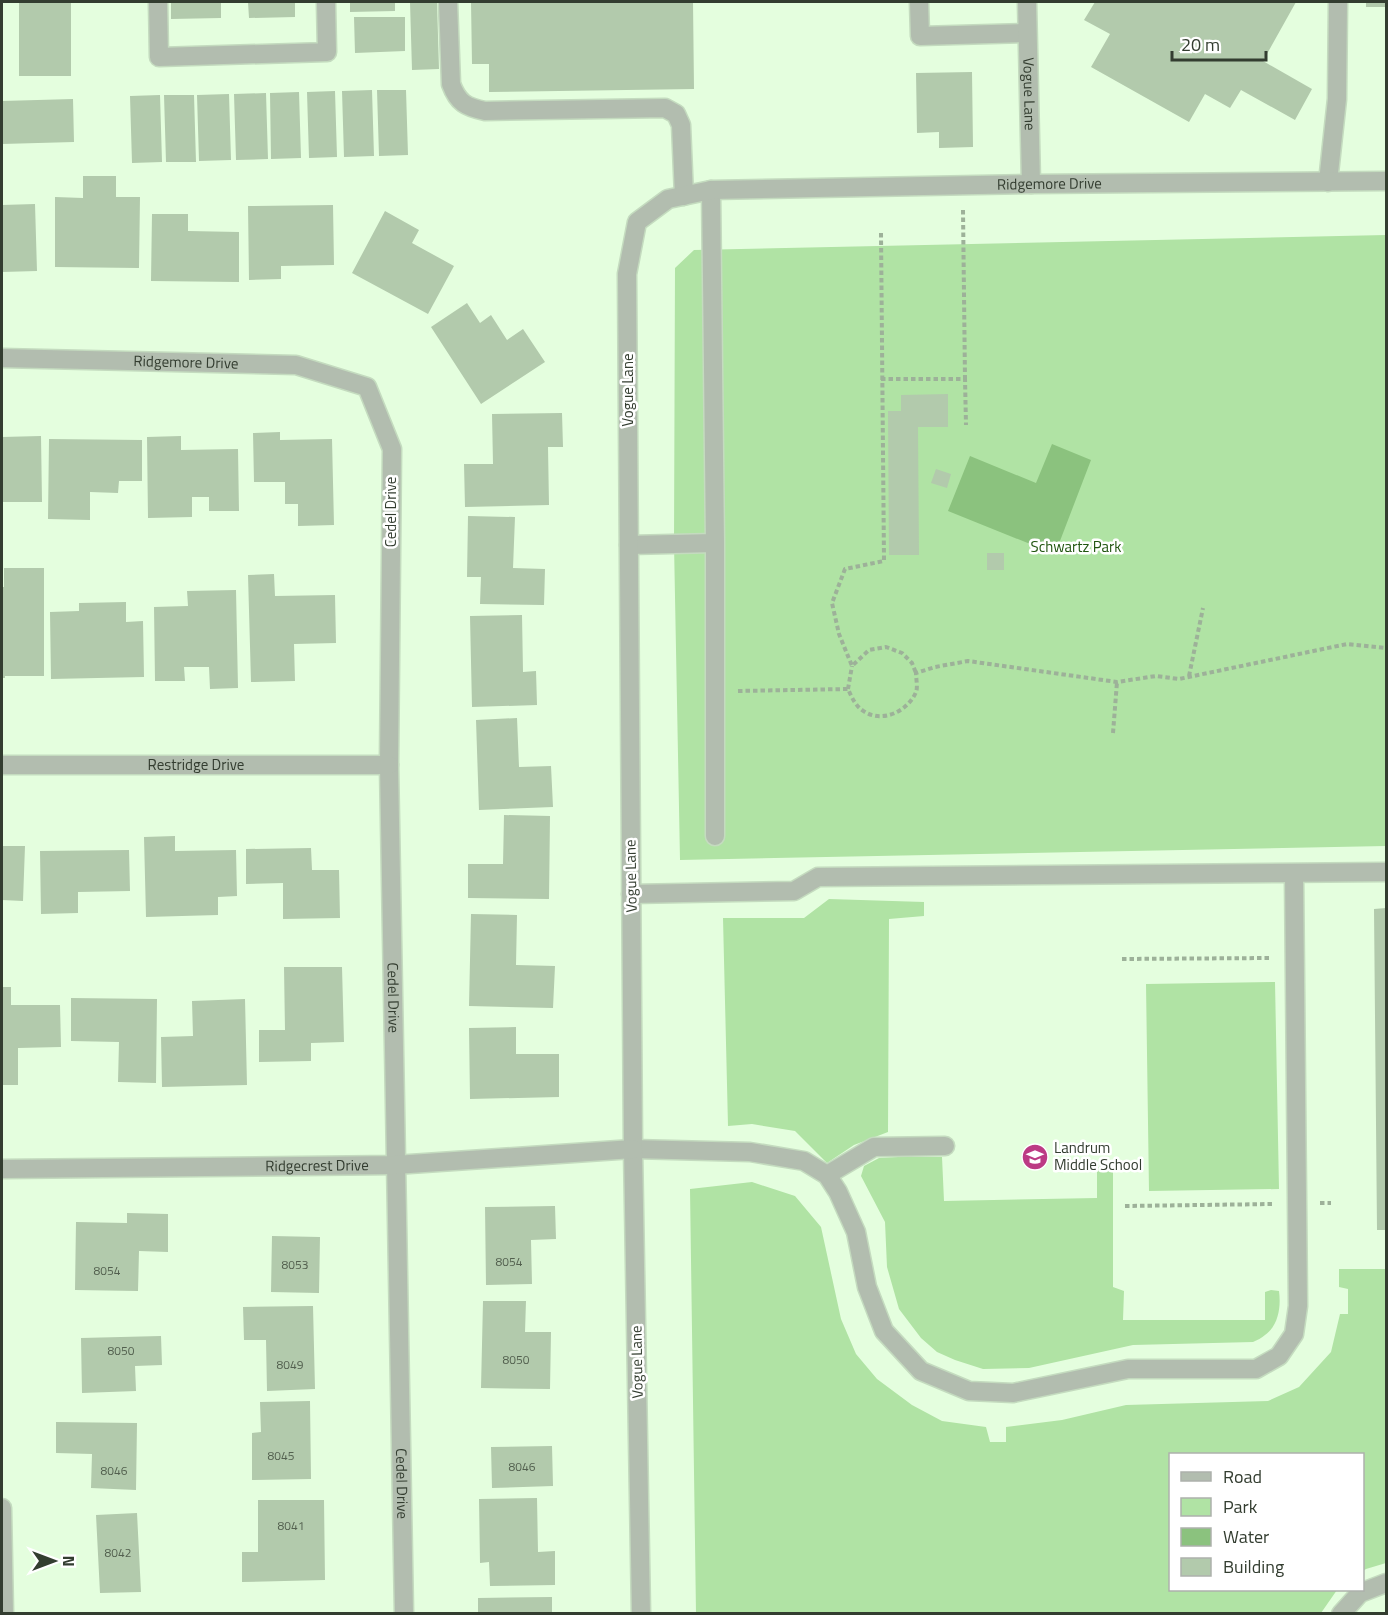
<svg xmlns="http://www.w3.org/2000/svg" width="1388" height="1615" viewBox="0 0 1388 1615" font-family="'Titillium Web',sans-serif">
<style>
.green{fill:#b0e3a4}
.water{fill:#8bc27e}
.building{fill:#b2caac}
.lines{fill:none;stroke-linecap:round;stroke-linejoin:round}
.service-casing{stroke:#c4dbbf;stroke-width:21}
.minor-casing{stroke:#c4dbbf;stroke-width:21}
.tertiary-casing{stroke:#c4dbbf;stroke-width:21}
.path{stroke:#9db199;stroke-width:4;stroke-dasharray:4.5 3;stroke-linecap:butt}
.service{stroke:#b2bdaf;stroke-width:18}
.minor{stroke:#b2bdaf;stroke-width:18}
.tertiary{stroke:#b2bdaf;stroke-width:18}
.labels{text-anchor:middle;stroke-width:5;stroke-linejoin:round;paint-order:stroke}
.number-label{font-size:12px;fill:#53604f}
.street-label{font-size:15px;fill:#333d30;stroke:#fff}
.park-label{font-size:15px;fill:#215510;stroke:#fff}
.poi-label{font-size:15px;fill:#333d30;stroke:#fff;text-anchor:start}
</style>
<rect width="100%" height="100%" fill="#e4fede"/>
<path class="green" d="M1386,235V846L680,860L674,544L675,268L694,250Z
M829,899L924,902V916L889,919L888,1132L854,1145L827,1163L795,1131L752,1124L728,1126L723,918H804Z
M1275,982L1279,1189L1149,1191L1146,984Z
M898,1157H942L944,1201L1097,1198V1168L1104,1165L1113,1169V1287L1124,1291L1123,1320H1265V1292L1271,1290L1279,1291C1281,1306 1279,1325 1265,1335C1262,1338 1257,1340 1253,1342L1133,1345L1029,1368L983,1369L955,1360L937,1352L921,1338L899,1309L887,1267L885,1222L861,1176L864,1166L879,1158Z
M752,1182L795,1196L821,1227L841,1319L856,1354L877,1379L912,1405L942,1421L986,1427L990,1442H1006V1427L1062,1420L1126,1405L1268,1401L1299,1387L1331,1352L1340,1314H1348V1289L1339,1287V1269H1386V1563L1366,1569L1363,1571L1362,1454H1170V1590H1337L1321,1613H696L690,1189Z"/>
<path class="water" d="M1052,444L1091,460L1055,554L948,511L970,456L1036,483Z"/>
<path class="building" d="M19,2H71V76H19Z
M171,2H221V18L171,19Z
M248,2H295V17L249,18Z
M350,2H395V11L350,12Z
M410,2H437L439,69L412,70Z
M471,2H693L694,89L489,92V64H472Z
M1095,2H1296L1263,61L1312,89L1295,120L1241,90L1230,108L1205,94L1189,122L1091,67L1110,34L1084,20Z
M1366,2H1386V7H1366Z
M354,17H405V51L355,53Z
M972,72L973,147L939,148V132L917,133L916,73Z
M372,90L374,156L344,157L342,91Z
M377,90H406L408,155L379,156Z
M335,91L337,157L309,158L307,92Z
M299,92L301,158L271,159L270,93Z
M266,93L268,159L236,160L234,94Z
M229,94L231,160L199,161L197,95Z
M160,95L162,162L132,163L130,96Z
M164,95H194L196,162H166Z
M73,99L74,142L2,144V101Z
M83,176H116V197H140L139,268L55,267V197L83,198Z
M35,204L37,271L2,272V205Z
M333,205L334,265L281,266V279L249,280L248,206Z
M385,211L419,230L412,243L454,266L428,314L352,273Z
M152,214H188V231L239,232V282L151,281Z
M467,303L480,323L491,315L507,340L523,329L545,362L481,404L431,327Z
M948,394V427H918L919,555H889L888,411H901V395Z
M562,413L563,447H548L549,505L465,507L464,464H493L492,414Z
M280,432V440L332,439L334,525L298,526V504H285V482H254L253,433Z
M41,436L42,502H2V437Z
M181,436V450L238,449L239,511H209V497H192V517L148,518L147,437Z
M49,439L142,440V481H119L118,493L90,492V520L48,519Z
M936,469L951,474L947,488L931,483Z
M468,516L515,517L513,568L545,569L544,605L480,604L481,577H467Z
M987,553H1004V570H987Z
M4,568H44V676H5V678H2V587H4Z
M274,574L275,596L335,595L336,643L294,644L295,681L251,682L248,575Z
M236,590L238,688L210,689L209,667H184L185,681H155L154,607L188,606L187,591Z
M126,602V622L143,621L144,677L51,679L50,612L79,611V603Z
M522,615L523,672L536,671L537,705L472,707L470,616Z
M517,718L519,767L551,766L553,807L479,810L476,720Z
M504,815L550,816L549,899L468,898V864H503Z
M175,836V851L236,850L237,896L218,897V915L146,917L144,837Z
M2,846H25L23,901L2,900Z
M311,848L312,870H339L340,918L283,919V883L246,884V849Z
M129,850L130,891L78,892V913L41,914L40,851Z
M1386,908V1230H1377L1374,909Z
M471,914L517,915L516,965L555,966L553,1008L469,1006Z
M284,967H342L344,1042L311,1043V1061L259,1062V1030H285Z
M2,987H11V1005H60L61,1047L18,1048V1085H2Z
M71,998L157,999L156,1083L118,1082L119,1042L71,1041Z
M245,999L247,1085L162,1087L161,1037L193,1036L192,1001Z
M516,1027V1054H559V1097L470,1099L469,1028Z
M555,1206L556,1239L531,1240L532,1284L486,1285L485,1207Z
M127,1213L168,1214V1252L139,1251L138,1291L75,1290L76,1222L127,1223Z
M272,1236L320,1237L319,1293L271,1292Z
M483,1301H526L525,1332H551L550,1389L481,1388Z
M313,1306L315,1389L267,1391L266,1340H244L243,1307Z
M161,1336L162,1365L135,1366L136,1391L82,1393L81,1338Z
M310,1401L311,1479L252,1480V1433L261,1432L260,1402Z
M56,1422L137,1423L136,1490L91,1488L92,1454L56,1453Z
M552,1446L553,1486L492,1488L491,1447Z
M537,1498L538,1552L555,1551V1585L490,1586L489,1562L480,1563L479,1499Z
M258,1500H324L325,1580L242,1582V1552H258Z
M137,1513L141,1592L100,1593L96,1515Z
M552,1597V1614H478V1598Z"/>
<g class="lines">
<defs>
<path id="service" d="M158,2L159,57L327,52L326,2
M448,2L451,84C458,103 466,107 485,111L665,108L676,114L681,125L684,196
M919,2L920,36L1027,33
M1328,182L1337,99L1338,2
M711,190L715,543V836
M629,545L715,543
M631,894L794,891L818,877L1386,872
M633,1149L750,1152L804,1161L827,1175L838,1192L856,1232L867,1287L884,1331L921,1371L969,1391L1013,1393L1128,1369H1256L1279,1356L1294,1334L1298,1306L1294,873
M827,1175L874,1147L945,1146
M1341,1614L1360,1593L1386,1583"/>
<g id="minor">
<path id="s1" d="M1027,2L1031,184"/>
<path id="s2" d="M2,358L296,365L367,387L392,449L389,765L404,1614"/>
<path id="s3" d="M2,765H389"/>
<path d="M2,1508L4,1614"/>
<path id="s4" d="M641,1614L633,1149L627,274L637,222L668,199L711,190L1031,184L1386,181"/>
</g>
<g id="tertiary">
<path id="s5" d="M2,1169L395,1165L633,1149"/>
</g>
</defs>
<use href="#service" class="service-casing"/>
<use href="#minor" class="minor-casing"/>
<use href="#tertiary" class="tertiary-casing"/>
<path class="path" d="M963,210L965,379
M881,233L884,561L845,569L832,603L839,634L852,666L869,650L886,647L902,653L912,663L916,673
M881,379H965L966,425
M1189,676L1203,608
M848,689L852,666
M738,691L848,689C852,698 856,707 865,712C883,723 908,711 916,692C918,687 916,679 916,673L935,667L968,661L1117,682L1156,676L1179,679L1347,644L1386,648
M1113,733L1117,682
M1122,959L1271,958
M1320,1203H1331
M1125,1206L1273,1204"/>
<use href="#service" class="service"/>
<use href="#minor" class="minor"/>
<use href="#tertiary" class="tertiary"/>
</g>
<defs>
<symbol id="school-disc" viewBox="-11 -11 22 22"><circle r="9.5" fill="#bc3a84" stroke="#fff"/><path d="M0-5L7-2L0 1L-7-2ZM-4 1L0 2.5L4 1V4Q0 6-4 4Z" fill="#fff"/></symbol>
</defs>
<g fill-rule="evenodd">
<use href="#school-disc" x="1020" y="1142" width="30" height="30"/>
</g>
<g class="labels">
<g class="number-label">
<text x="509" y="1266">8054</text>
<text x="295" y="1269">8053</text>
<text x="107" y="1275">8054</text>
<text x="121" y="1355">8050</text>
<text x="516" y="1364">8050</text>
<text x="290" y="1369">8049</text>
<text x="281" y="1460">8045</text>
<text x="522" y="1471">8046</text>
<text x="114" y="1475">8046</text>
<text x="291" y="1530">8041</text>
<text x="118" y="1557">8042</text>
</g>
<g class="street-label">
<text dy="5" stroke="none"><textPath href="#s1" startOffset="92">Vogue Lane</textPath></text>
<text dy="5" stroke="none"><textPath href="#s4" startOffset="1814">Ridgemore Drive</textPath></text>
<text dy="5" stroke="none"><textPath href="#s2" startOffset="184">Ridgemore Drive</textPath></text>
<text transform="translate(628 390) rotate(-90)" y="5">Vogue Lane</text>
<text transform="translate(391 512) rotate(-90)" y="5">Cedel Drive</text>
<text dy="5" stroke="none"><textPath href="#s3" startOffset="194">Restridge Drive</textPath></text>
<text transform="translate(631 876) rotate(-91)" y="5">Vogue Lane</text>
<text dy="5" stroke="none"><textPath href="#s2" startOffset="984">Cedel Drive</textPath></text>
<text dy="5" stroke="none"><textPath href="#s5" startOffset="315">Ridgecrest Drive</textPath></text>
<text transform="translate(637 1362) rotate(-91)" y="5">Vogue Lane</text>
<text dy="5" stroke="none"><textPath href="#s2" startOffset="1470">Cedel Drive</textPath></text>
</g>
<g class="park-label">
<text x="1076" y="552">Schwartz Park</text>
</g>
<g class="poi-label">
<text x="1054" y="1153">Landrum<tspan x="1054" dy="17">Middle School</tspan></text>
</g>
</g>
<rect width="1388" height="1615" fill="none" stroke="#333d30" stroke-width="6"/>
<rect x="1169" y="1453" width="195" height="138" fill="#ffffff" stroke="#adb1ac" stroke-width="1.5"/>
<rect x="1181" y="1472" width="30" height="9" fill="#b2bdaf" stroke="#adb1ac" stroke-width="1.5"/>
<text x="1223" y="1483" font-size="18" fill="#333d30">Road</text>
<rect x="1181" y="1498" width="30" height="18" fill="#b0e3a4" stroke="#adb1ac" stroke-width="1.5"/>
<text x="1223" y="1513" font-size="18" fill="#333d30">Park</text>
<rect x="1181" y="1528" width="30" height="18" fill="#8bc27e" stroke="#adb1ac" stroke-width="1.5"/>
<text x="1223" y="1543" font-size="18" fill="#333d30">Water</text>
<rect x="1181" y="1558" width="30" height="18" fill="#b2caac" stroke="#adb1ac" stroke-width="1.5"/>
<text x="1223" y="1573" font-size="18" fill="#333d30">Building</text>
<g transform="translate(54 1561) rotate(90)" stroke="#ffffff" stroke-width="4.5" paint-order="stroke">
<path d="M0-4.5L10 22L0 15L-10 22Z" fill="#333d30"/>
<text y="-9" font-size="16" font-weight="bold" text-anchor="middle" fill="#333d30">N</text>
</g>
<path d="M1172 51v9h94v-9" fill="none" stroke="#333d30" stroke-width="3"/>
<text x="1181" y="51" font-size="18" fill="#333d30" stroke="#ffffff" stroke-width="4.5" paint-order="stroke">20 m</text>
</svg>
